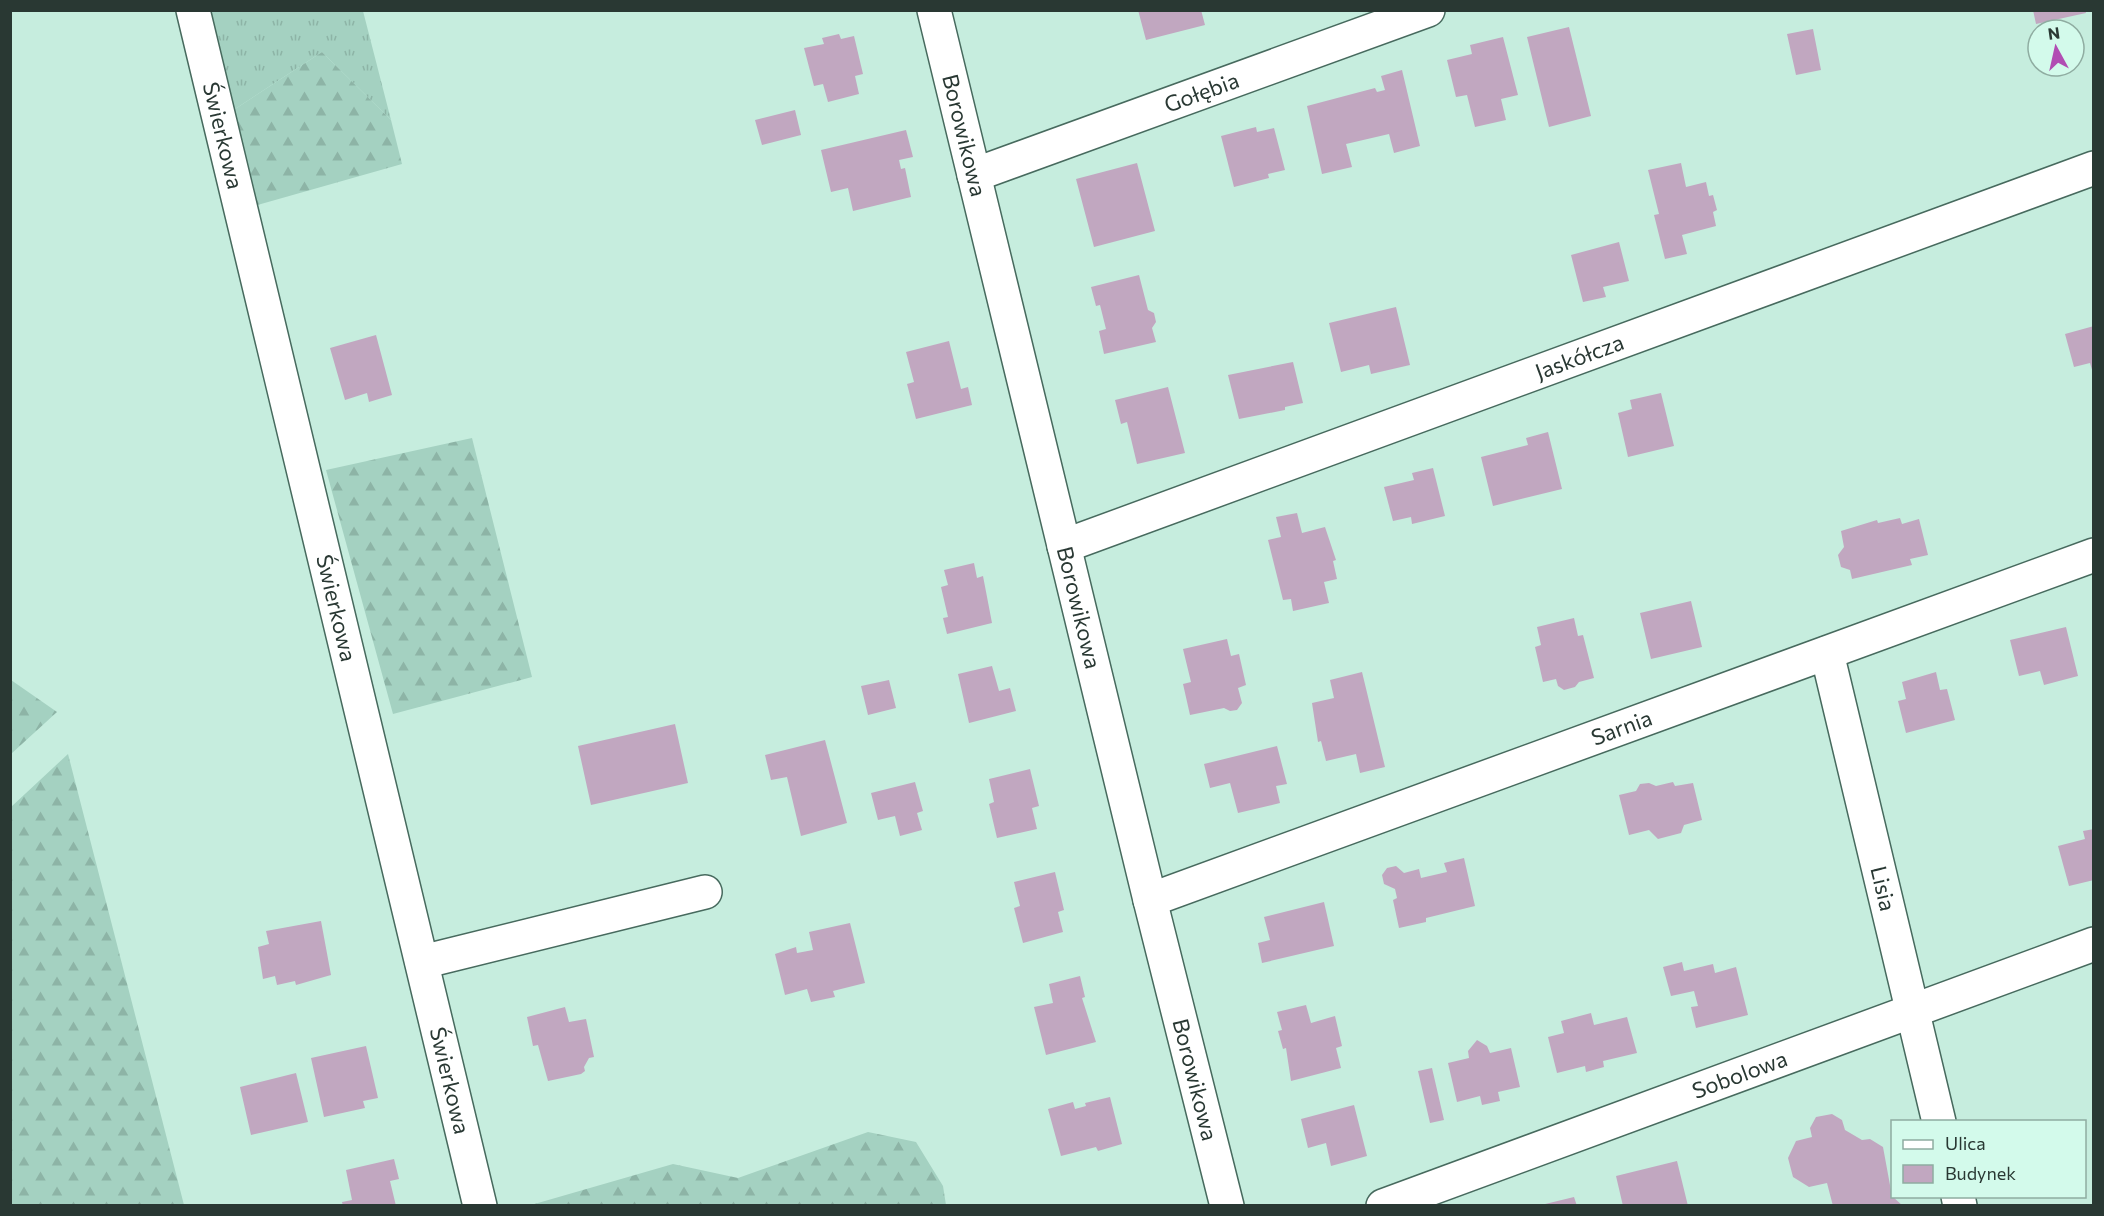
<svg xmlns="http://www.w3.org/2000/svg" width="2104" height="1216" viewBox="0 0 2104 1216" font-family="Commissioner,sans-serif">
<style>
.grass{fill:url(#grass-tufts)}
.forest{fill:url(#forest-firs)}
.building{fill:#c1a7c0}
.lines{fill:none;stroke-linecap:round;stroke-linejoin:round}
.minor-casing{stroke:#476a5e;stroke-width:36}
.minor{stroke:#fff;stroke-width:33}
.labels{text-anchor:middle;stroke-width:4.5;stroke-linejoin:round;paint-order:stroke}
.street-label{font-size:22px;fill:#293833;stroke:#d3faeb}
</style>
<defs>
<pattern id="grass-tufts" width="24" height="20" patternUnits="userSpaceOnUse" patternTransform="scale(1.5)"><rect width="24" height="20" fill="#a4d1c1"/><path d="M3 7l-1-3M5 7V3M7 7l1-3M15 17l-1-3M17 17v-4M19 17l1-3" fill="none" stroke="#8db4a6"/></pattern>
<pattern id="forest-firs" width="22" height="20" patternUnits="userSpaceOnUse" patternTransform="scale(1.5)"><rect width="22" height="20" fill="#a4d1c1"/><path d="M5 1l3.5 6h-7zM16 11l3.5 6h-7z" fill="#8db4a6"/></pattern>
</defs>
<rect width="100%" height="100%" fill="#c6edde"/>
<path class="grass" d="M210,11H363L391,120L322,52L229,113Z"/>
<path class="forest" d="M322,52L391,120L402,164L254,206L229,113Z
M472,438L532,677L393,714L326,470Z
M11,680L57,712L11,754Z
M68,754L184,1205H11V807Z
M868,1132L916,1142L943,1186L946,1205H531L673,1164L738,1178Z"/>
<path class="building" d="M1138,10H1201L1205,25L1146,40Z
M2033,10H2085L2086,13L2036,24Z
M1569,27L1591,116L1549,127L1527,37Z
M1813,29L1821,70L1796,75L1787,34Z
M839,34L841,39L854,36L863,74L855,76L859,94L828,102L823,84L814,86L804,48L824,44L822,38Z
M1503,37L1518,95L1501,99L1506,120L1475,127L1467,95L1456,97L1447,60L1472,54L1470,45Z
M1402,70L1420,146L1394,153L1389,134L1346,144L1352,167L1322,174L1307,106L1375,88L1377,92L1385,90L1381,76Z
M795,110L801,135L762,145L755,120Z
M1256,127L1257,132L1274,128L1285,170L1268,174L1269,178L1234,187L1221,136Z
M906,130L913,157L899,160L901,169L905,168L911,197L853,211L848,188L831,192L821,150Z
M1137,163L1155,231L1094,247L1076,179Z
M1681,163L1686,187L1706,182L1709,196L1713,195L1717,210L1713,212L1716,226L1682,235L1687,254L1665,259L1654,215L1659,214L1648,170Z
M1619,242L1629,281L1603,287L1606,297L1583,302L1571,255Z
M1139,275L1148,310L1154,313L1156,322L1152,328L1156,342L1104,354L1099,331L1106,329L1100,305L1096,306L1091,287Z
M1396,307L1410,365L1371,374L1369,365L1341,372L1329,323Z
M2094,326V373H2093L2090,363L2074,367L2065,334Z
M376,335L392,395L369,402L367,393L345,400L330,348Z
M949,341L961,389L968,387L972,405L916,419L907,384L914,382L906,352Z
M1293,362L1303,403L1285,407V410L1239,419L1228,375Z
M1168,387L1185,453L1137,464L1127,422L1121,424L1115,400Z
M1661,393L1674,446L1628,457L1618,413L1632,409L1630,400Z
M1548,432L1562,489L1493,506L1481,457L1528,445L1526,438Z
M1433,468L1445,516L1412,524L1411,517L1393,521L1384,487L1414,480L1412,473Z
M1297,513L1302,533L1325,527L1336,560L1333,561L1337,579L1324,582L1329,603L1293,611L1291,599L1283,600L1268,540L1281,537L1276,517Z
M1900,518L1902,524L1919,519L1928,555L1910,559L1912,565L1852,579L1850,570L1841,567L1838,555L1844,547L1841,531L1877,520L1878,523Z
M974,563L977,578L983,576L992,623L947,634L943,618L948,617L941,587L948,585L944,570Z
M1691,601L1702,647L1651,659L1640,613Z
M1574,618L1578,636L1583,635L1594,678L1579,682L1575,687L1564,690L1558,686L1556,679L1543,682L1535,647L1541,645L1537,627Z
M2066,627L2078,676L2044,685L2040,671L2019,676L2010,640Z
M1227,639L1231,656L1239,654L1246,685L1238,688L1242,703L1237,710L1230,711L1224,708L1190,715L1183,684L1191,682L1183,649Z
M992,666L999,691L1010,688L1016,711L969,723L958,674Z
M1362,672L1385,767L1360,773L1356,754L1326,761L1321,741L1318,742L1312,703L1334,698L1330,680Z
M1936,672L1940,690L1947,689L1955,720L1906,733L1898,701L1906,699L1902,682Z
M889,680L896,708L868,715L861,686Z
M675,724L688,783L591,805L578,746Z
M825,740L847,823L801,836L787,777L771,780L765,755Z
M1277,746L1287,784L1276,786L1280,803L1238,813L1230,783L1210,788L1204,764Z
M1030,769L1039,806L1032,808L1037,829L997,838L989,804L994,802L989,779Z
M915,782L923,811L917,813L922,830L900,836L895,816L878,820L871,793Z
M1673,782L1675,786L1693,783L1702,820L1684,825L1681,833L1658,839L1649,830L1629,835L1619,795L1636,791L1640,784L1649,783L1656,786Z
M2094,829V880L2069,886L2058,846L2085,839L2083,831Z
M1464,858L1475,906L1426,918V922L1399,928L1393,900L1397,898L1395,889L1384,884L1382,875L1387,868L1396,866L1404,873L1419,869L1421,878L1447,872L1444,863Z
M1055,872L1064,910L1058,912L1063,932L1023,943L1014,908L1020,906L1014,882Z
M1324,902L1334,946L1262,963L1258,943L1270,940L1264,917Z
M321,921L331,975L296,985L295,981L277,985L275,976L263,979L258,947L269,944L266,931Z
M850,923L865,983L833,991L835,997L811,1002L807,989L785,995L775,954L796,947L797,953L813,950L809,932Z
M1682,962L1684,971L1713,964L1715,973L1736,967L1748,1015L1696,1028L1691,1007L1698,1006L1694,991L1671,996L1663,967Z
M1080,976L1085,997L1082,998L1096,1042L1046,1055L1034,1007L1053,1003L1049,984Z
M1306,1005L1311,1023L1335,1016L1342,1046L1336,1048L1341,1068L1291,1081L1286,1048L1283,1049L1278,1031L1282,1030L1277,1012Z
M565,1007L569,1022L586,1019L594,1057L589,1058L584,1067L585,1071L581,1074L548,1081L538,1045L533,1046L527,1017Z
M1591,1013L1594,1025L1627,1017L1637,1053L1603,1061L1604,1067L1586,1072L1585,1066L1557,1073L1548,1037L1564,1033L1561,1021Z
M1477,1040L1487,1046L1490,1053L1511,1048L1520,1087L1498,1092L1500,1101L1482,1105L1480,1096L1457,1102L1448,1063L1469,1058L1468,1051Z
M366,1046L378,1098L363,1101L365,1108L324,1117L311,1058Z
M1432,1068L1444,1120L1430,1123L1418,1071Z
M296,1073L308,1122L251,1135L240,1087Z
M1110,1097L1122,1144L1098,1151L1096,1147L1061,1156L1048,1109L1073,1102L1075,1109L1086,1106L1085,1103Z
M1354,1105L1367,1156L1331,1166L1326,1143L1308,1148L1301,1119Z
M1832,1114L1842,1120L1845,1130L1862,1140L1870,1139L1883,1147L1892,1196L1903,1206H1833L1827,1183L1809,1187L1793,1177L1788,1158L1796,1141L1812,1137L1810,1128L1816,1117Z
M394,1159L399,1179L390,1181L396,1206H343L342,1202L352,1200L346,1170Z
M1677,1161L1688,1206H1623L1616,1176Z
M1574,1197L1577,1206H1541V1205Z"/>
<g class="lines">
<defs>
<g id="minor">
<path id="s1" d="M193,10L480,1206"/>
<path id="s2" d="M934,10L1150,900L1227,1206"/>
<path id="s3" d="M974,175L1428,10"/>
<path id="s4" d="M1064,546L2094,168"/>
<path id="s5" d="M1827,653L1939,1122"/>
<path id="s6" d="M1150,900L2094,555"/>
<path d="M422,962L705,892"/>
<path d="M1958,1196L1960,1206"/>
<path id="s7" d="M1383,1206L2094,944"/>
</g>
</defs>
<use href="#minor" class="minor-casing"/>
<use href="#minor" class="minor"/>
</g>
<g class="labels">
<g class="street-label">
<text dy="8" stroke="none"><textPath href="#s3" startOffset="242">Gołębia</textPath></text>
<text dy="8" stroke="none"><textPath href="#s1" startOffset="129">Świerkowa</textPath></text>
<text dy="8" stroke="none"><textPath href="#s2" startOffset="129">Borowikowa</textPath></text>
<text dy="8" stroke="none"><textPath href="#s4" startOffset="549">Jaskółcza</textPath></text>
<text dy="8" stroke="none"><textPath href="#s1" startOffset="615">Świerkowa</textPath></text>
<text dy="8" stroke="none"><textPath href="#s2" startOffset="615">Borowikowa</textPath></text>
<text dy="8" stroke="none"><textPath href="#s6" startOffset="502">Sarnia</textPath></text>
<text dy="8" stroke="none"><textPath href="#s5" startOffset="242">Lisia</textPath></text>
<text dy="8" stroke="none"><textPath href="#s7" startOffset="380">Sobolowa</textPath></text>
<text dy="8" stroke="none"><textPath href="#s1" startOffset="1101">Świerkowa</textPath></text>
<text dy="8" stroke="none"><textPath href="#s2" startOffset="1101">Borowikowa</textPath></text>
</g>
</g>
<rect width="2104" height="1216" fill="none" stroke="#293833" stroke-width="24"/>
<rect x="1891" y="1120" width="195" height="78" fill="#d3faeb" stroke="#8faca1" stroke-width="1.5"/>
<rect x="1903" y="1140" width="30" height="9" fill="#ffffff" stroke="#8faca1" stroke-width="1.5"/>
<text x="1945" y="1150" font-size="18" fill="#293833">Ulica</text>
<rect x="1903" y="1165" width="30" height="18" fill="#c1a7c0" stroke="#8faca1" stroke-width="1.5"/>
<text x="1945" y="1180" font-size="18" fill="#293833">Budynek</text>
<g transform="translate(2056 48) rotate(352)"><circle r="28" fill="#d3faeb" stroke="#8faca1" stroke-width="1.5"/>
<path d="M0-4.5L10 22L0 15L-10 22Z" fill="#b14db3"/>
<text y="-9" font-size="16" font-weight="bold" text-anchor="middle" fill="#293833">N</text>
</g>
</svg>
